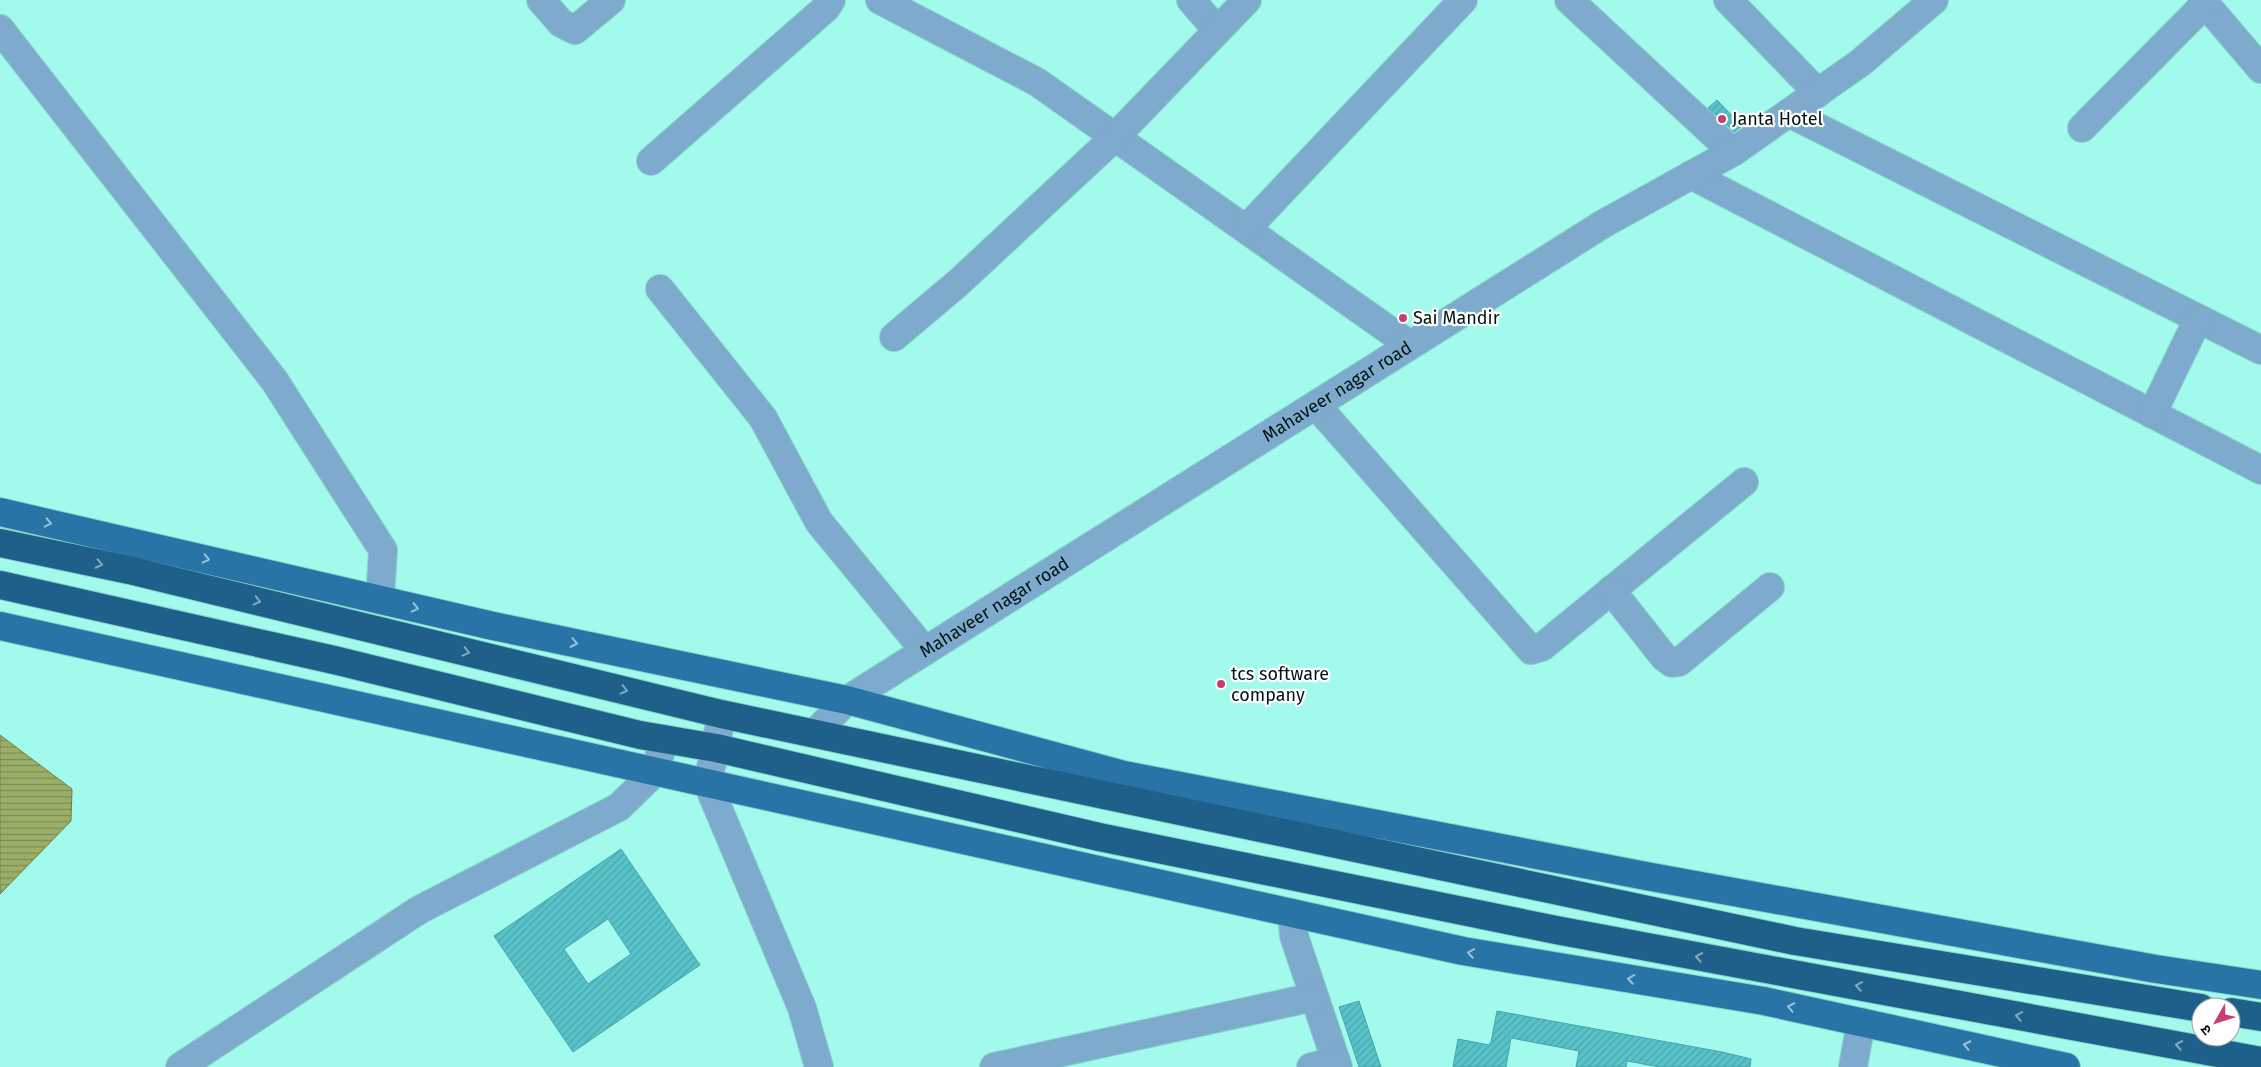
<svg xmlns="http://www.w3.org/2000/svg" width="2261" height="1067" viewBox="0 0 2261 1067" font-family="'Fira Sans','Noto Sans Devanagari',sans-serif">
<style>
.water{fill:url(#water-rules);stroke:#6c814e}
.building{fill:url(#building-hatch);stroke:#46a5ac;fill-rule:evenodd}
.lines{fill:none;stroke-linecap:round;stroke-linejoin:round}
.minor-casing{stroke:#87d5c8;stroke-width:30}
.major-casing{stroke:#87d5c8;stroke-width:30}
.highway-casing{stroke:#87d5c8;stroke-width:30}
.minor{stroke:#7daacd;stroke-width:28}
.major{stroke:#2874a6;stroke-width:28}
.highway{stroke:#1e608a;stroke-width:28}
.oneway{stroke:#9ec0d7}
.oneway2{stroke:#83a8bf}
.poi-dot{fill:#c93d71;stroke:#fff;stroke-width:2}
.labels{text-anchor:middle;stroke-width:4.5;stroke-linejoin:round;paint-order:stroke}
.poi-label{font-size:18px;fill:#001512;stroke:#fff;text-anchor:start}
.street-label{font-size:18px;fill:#001512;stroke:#fff}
</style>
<defs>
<pattern id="water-rules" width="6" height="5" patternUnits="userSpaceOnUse" patternTransform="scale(1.25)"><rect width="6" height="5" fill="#9baf68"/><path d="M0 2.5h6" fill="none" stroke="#7c8d54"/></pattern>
<pattern id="building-hatch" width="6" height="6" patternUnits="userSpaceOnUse" patternTransform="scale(1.25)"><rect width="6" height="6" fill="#58c2c9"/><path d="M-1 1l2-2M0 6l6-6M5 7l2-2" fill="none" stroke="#4ba6ac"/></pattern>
</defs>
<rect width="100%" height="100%" fill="#a1faeb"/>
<path class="water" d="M0,735L72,789L71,821L0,894Z"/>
<path class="building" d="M1717,100L1742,126L1734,132L1708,108Z
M621,849L700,965L573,1052L494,936ZM608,919L631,954L588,984L564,949Z
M1359,1001L1381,1067H1359L1339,1007Z
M1497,1011L1722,1052L1751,1059L1750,1067H1659L1627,1061L1626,1067H1576L1579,1051L1511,1038L1506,1067H1453L1458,1039L1489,1045L1491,1042Z"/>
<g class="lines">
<defs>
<g id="minor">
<path d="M541,0L561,23L575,30L611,0"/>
<path d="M880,0L1037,82L1410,345"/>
<path d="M1191,0L1217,30"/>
<path d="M1569,0L1733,152"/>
<path d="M1728,0L1818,93"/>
<path d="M2202,0L2261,69"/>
<path d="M0,29L274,380L383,550L380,600"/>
<path d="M1789,113L2261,350"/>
<path d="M2082,128L2205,4"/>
<path d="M651,161L826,8L831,0"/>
<path d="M1691,175L2261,470"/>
<path d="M1246,229L1463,0"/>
<path d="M660,289L763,418L819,522L925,651"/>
<path d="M894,337L958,283L1115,137L1247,0"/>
<path d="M1316,405L1531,650L1542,647L1744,482"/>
<path d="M2152,414L2198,319"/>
<path d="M1611,590L1664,657L1672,663L1679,662L1770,587"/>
<path d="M721,714L716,748L707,782L802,1008L819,1067"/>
<path id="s1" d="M815,733L847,700L1603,224L1733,152L1860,63L1934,0"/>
<path d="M1292,913L1294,936L1338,1067"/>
<path d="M180,1067L419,910L619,807L655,772L664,739"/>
<path d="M994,1067L1314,997"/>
<path d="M1311,1067L1336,1061"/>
<path d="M1853,1067L1861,1022"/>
</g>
<path id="major" d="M0,512L493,626L847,700L1124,775L1646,876L2156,969L2261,985
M0,626L1463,951L1764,1001L2066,1067"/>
<path id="highway" d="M0,543L129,570L721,714L1795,941L2201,1008
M0,585L334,660L640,735L716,748L1099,837L1556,930L2261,1061
M2231,1012L2261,1017"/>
</defs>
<use href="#minor" class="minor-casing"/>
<use href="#major" class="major-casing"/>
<use href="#highway" class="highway-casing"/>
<use href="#minor" class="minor"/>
<use href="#major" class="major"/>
<use href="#highway" class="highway"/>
</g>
<defs><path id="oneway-chevron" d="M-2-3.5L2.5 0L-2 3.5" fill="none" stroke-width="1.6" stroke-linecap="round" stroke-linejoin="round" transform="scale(1.25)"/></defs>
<g class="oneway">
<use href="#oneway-chevron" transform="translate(48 523) rotate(13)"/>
<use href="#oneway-chevron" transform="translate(206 559) rotate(13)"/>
<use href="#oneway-chevron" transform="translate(415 608) rotate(13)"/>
<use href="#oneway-chevron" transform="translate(574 643) rotate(12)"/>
<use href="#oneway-chevron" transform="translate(1471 953) rotate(-171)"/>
<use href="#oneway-chevron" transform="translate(1631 979) rotate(-171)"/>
<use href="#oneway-chevron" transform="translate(1791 1007) rotate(-168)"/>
<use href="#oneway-chevron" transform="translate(1967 1045) rotate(-168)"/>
</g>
<g class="oneway2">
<use href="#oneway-chevron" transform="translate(99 564) rotate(12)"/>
<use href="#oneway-chevron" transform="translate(257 601) rotate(14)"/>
<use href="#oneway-chevron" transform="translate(466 652) rotate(14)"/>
<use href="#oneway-chevron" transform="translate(624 690) rotate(14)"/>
<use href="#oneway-chevron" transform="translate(1699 957) rotate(-170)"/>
<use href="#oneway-chevron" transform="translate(1859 986) rotate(-170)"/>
<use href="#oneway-chevron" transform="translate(2019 1016) rotate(-170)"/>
<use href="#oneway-chevron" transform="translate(2179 1045) rotate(-170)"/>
</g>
<g class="poi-dot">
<circle cx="1722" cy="119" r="5"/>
<circle cx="1403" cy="318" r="5"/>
<circle cx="1221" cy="684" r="5"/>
</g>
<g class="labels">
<g class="poi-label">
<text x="1732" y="125">Janta Hotel</text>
<text x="1413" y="324">Sai Mandir</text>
<text x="1231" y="680">tcs software<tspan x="1231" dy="21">company</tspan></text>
</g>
<g class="street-label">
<text dy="6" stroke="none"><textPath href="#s1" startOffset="625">Mahaveer nagar road</textPath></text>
<text dy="6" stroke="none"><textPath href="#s1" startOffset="220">Mahaveer nagar road</textPath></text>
</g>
</g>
<g transform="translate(2216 1022) rotate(231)"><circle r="24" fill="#ffffff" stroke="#99a1a0"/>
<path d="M0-4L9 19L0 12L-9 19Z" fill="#c93d71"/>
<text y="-8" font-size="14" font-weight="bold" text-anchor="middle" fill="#001512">उ</text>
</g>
</svg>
